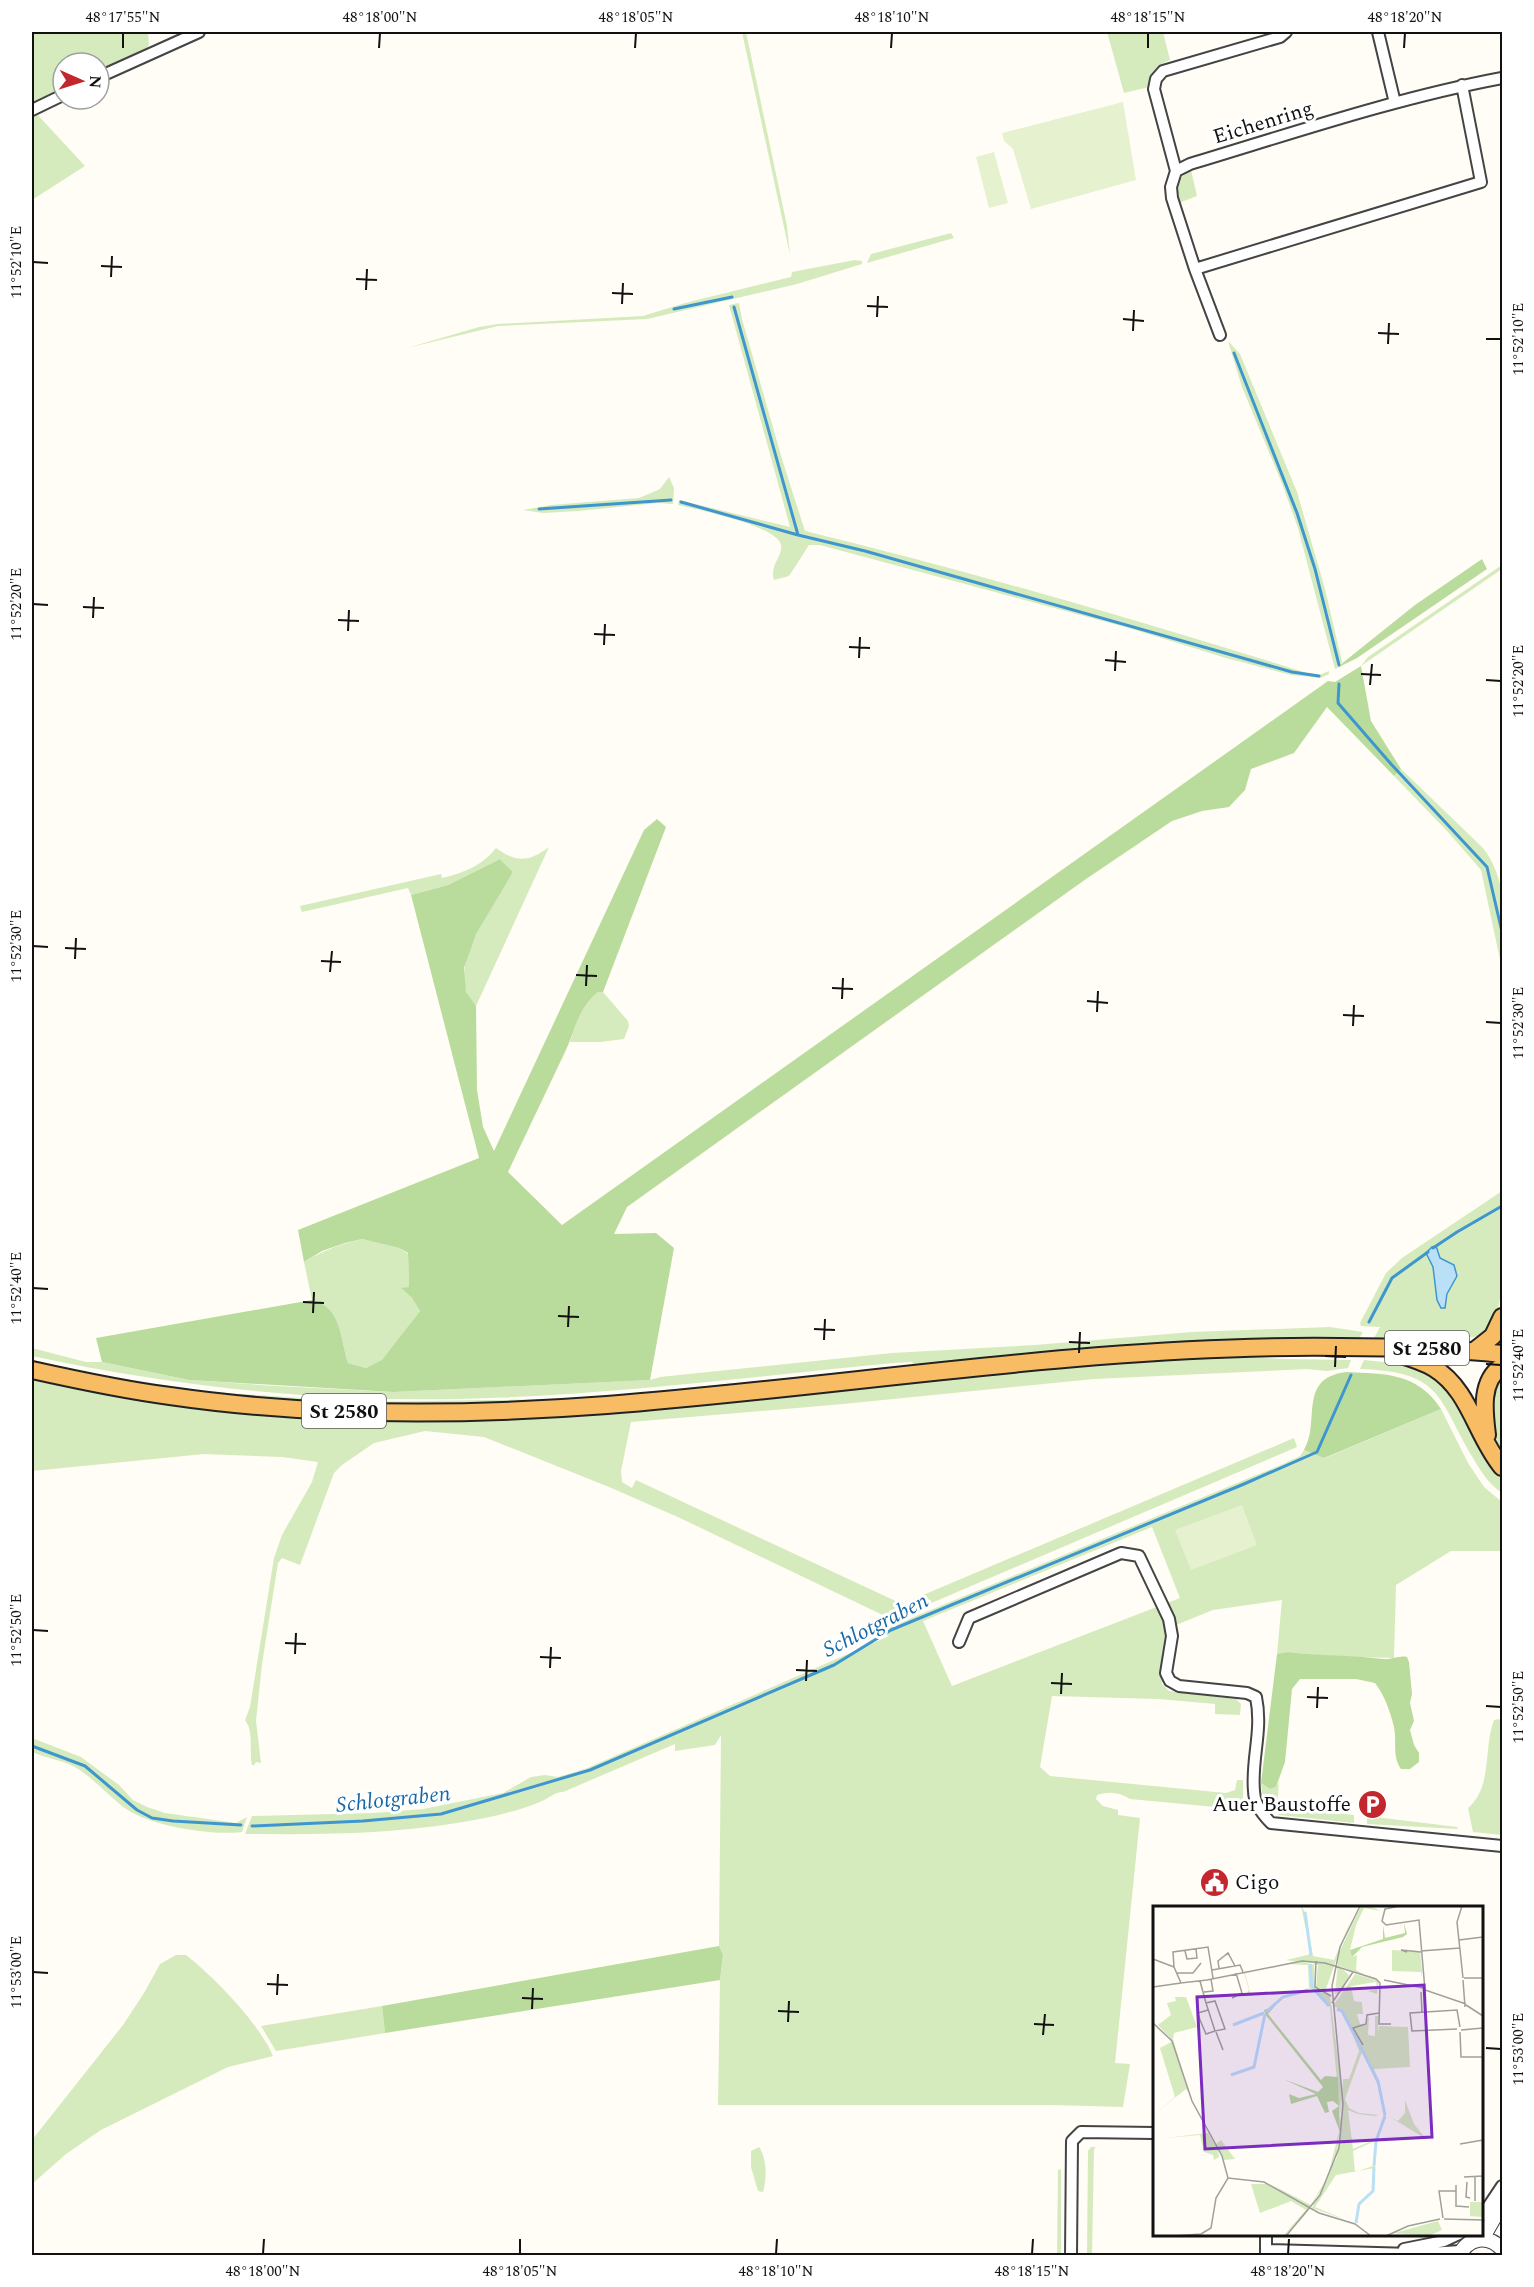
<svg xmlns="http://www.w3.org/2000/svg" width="1534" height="2287" viewBox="0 0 1534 2287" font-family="Spectral,serif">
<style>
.green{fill:#d5ebbd;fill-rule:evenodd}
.forest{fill:#b9dc9c}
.pitch{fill:#e6f2cf}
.water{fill:#b9e0f7;stroke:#3f96cf;stroke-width:1.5}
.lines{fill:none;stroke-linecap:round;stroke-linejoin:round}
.stream{stroke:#3f96cf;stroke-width:3}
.minor-casing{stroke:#444;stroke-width:14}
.tertiary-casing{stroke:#444;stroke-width:16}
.trunk-casing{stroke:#222;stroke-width:20}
.minor{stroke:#fff;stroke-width:10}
.tertiary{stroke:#fff;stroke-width:14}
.trunk{stroke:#f7bc64;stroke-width:16}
.ticks{fill:none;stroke:#111;stroke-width:2}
.labels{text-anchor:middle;stroke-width:6;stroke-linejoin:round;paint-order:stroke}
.shield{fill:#fff;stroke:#585858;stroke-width:1.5}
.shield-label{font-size:20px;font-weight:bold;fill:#111}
.street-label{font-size:21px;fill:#111;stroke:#fff}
.poi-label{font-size:21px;fill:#111;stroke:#fff;text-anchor:end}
.water-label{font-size:22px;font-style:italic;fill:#1768a6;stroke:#fff}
.inset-river{fill:none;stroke:#b9e0f7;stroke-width:3}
.inset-road{fill:none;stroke:#a09f9a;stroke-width:1.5}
.view{fill:#7b2cbf;fill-opacity:0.15;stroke:#7b2cbf;stroke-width:3}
.inset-edge{fill:none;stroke:#111;stroke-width:3}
.neatline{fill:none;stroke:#111;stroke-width:2}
.ticks-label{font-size:15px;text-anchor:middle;fill:#111}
</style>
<rect width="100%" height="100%" fill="#fffdf5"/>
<path class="green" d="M32,32H148L149,45L146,50L99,73V63H63V90L32,104Z
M742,32H746L787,226L790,255Z
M1107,32H1163L1170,60C1156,65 1150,72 1149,87L1124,93Z
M35,112L85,166L32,200V114Z
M1191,170L1197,196L1179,203C1176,190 1177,176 1191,170Z
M951,233L954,238L867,263L871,254Z
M855,260L862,261V264L797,284L647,319L498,326L407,348L479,327L498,324L643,316L685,303L791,277L792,272Z
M739,303L742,319L782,459L805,531C973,572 1141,621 1307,673L1319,675L1329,671V674L1321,678L1291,675L1226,658L1129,628L820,545H809L789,576L774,580C769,566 783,556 781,545C778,526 696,509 678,505L679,500L790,527L729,305Z
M1228,341L1240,354L1297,492L1325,589L1342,662L1335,669L1298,528L1283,486L1242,387Z
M669,477L674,488L673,504L657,503L578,511L543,513L523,510L551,505L639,498L660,489Z
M1502,565V569L1361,666L1368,657Z
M1401,769L1483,848C1510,882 1503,928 1502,969L1481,870L1448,832L1394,776Z
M549,847L476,1006C473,1002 467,996 466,991C455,954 494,903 513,872L500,859L448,885L411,895L408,888L302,912L300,906L441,874L442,878C463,873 482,866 496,848C517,863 529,862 549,847Z
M598,992H603L628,1021L629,1026L624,1039L600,1042H570C576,1022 582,1006 598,992Z
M1502,1191C1502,1221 1511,1318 1483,1334C1477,1338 1468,1337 1460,1337C1444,1336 1426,1334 1409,1335C1397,1336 1385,1340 1373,1340L1380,1327L1361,1326L1360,1323L1386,1273L1402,1258ZM1426,1253L1454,1265L1445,1308L1437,1300L1433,1267Z
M362,1239L399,1248L408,1254L409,1287L402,1289L412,1298L420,1311L382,1361L366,1368L348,1363C340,1338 342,1307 312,1300L304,1262C323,1251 340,1244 362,1239Z
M1330,1327L1363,1332L1359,1339L820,1377L563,1401L443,1405H361L243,1398L156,1388L32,1363V1360L96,1374L199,1391L357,1402L560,1399L637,1393L916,1365L911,1362L893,1363C716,1380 538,1405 359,1398C249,1394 140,1379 32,1356V1348L86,1362H102L189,1380L276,1386L393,1392L650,1380L660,1377L892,1353L1035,1345L1192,1332Z
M1235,1356L1280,1359L1351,1360L1348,1368L1327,1371L1307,1369L1094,1379L843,1404L631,1422L621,1471L622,1482L632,1488L636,1480L902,1604L904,1606L897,1618H889L680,1518L609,1487L484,1437L425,1431L374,1443L342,1465L334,1473L300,1565L282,1558L278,1563L262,1664L256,1721L261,1763L256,1762L254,1765H252C249,1751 254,1731 245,1720L250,1707L274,1558L282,1535L312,1482L318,1462L282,1457L204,1454L32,1471V1377L343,1419L1130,1360Z
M1364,1360L1403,1364L1426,1371L1454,1394L1492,1466L1502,1478V1493C1489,1484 1481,1472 1473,1458C1437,1397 1443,1372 1360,1369Z
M1502,1374V1454C1497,1444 1489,1431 1489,1419C1488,1408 1495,1380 1502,1374Z
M1441,1409L1468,1463L1484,1487L1502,1502V1551H1451L1396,1585L1394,1658L1327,1656L1288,1652L1277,1654L1282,1600L1213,1610L1171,1627L1162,1684L1169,1691L1236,1699L1241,1704L1240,1715L1215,1714V1704L1159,1699L1052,1696L1040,1767L1050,1776L1226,1793L1235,1790L1237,1780H1243V1797L1248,1810L1130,1799C1119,1792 1110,1791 1097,1795L1096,1799L1103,1806L1118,1810V1815L1140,1818L1115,2063L1130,2064L1123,2107L1052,2105H718L720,1980L723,1955L719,1946L721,1735L715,1745L675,1751V1744L563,1792C554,1792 550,1798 542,1801C524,1809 504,1814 485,1818C406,1834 325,1835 245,1834L252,1816L374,1813L423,1809L503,1793L531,1777L545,1775L558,1777L585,1769L889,1636L880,1631L1283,1464L1300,1456L1304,1450L1325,1458ZM1152,1527L1180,1598L952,1686L923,1621Z
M1294,1438L1297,1447L915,1610L909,1601Z
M1499,1719L1502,1726V1835L1473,1832L1468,1808C1493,1787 1483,1748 1494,1720Z
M32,1738L81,1757L119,1785L133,1800L147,1807L165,1813L236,1823L247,1817L242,1832C212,1836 146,1826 122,1806C106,1793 93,1778 75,1767C62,1760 45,1758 32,1752Z
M1279,1782L1277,1806L1354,1815V1823L1279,1815L1263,1800L1261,1783L1270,1789L1276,1787Z
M1367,1816L1457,1827L1458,1829L1367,1824Z
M176,1955H186C214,1977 259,2023 273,2056L228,2067L101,2130L66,2154L32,2184V2140L123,2025L144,1993L160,1964Z
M382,2006L385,2033L276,2051L261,2026Z
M759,2147C767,2158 767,2179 763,2192L758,2191L751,2167V2151Z
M1091,2147H1096L1094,2149L1092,2255L1087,2256L1088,2151Z
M1061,2159V2255L1057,2256L1058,2170L1061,2169Z"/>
<path class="forest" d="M1482,559L1487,569L1357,658L1335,669L1415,605Z
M1361,666L1371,721L1401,769L1394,776L1327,707L1294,753L1251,769L1245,790L1229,807L1202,811L1172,821L1086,879L627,1207L614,1234L656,1233L674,1248L650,1380L393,1392L189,1380L102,1362L96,1338L312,1300C342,1307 340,1338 348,1363L366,1368L382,1360L420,1311L412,1298L401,1288L409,1287L408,1253L399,1248L362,1239L345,1243L322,1251L304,1262L298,1230L479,1158L411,895L448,885L500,859L513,872L476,934L464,968L466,992L476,1006L477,1090L483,1127L494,1151L644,830L657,819L666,827L603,992H598C577,1010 576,1029 565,1052C546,1092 527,1132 508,1172L562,1225L1328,681L1335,682Z
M1346,1372C1385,1374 1417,1372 1441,1409L1324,1458L1304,1450C1321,1422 1297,1378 1346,1372Z
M1288,1652C1320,1656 1352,1655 1383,1659C1392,1660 1399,1655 1407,1657L1409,1662L1412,1694L1410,1703L1414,1721L1410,1730L1414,1745L1419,1753V1762L1410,1769H1401C1392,1756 1397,1743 1394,1727C1390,1711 1385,1696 1375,1683L1356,1679H1300L1292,1689L1285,1762L1276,1787L1270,1789L1261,1783L1277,1654Z
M719,1946L723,1955L720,1980L385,2033L382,2006Z"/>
<path class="pitch" d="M1123,102L1136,180L1031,209L1013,149L1004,141L1002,133Z
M994,152L1008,203L989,208L976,157Z
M1242,1505L1257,1545L1191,1570L1175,1530Z"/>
<path class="water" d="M1436,1246L1440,1258L1454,1265L1457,1276L1447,1294L1445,1308H1441L1437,1300L1433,1267L1426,1253L1432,1247Z"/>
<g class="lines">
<path class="stream" d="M734,307L798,535L865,551L1292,672L1319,676
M674,309L732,297
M1234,353L1297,513L1315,569L1339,665
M681,502L798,535
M539,509L671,500
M1339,684L1338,703L1391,764L1487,867L1502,932
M1433,1248L1457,1232L1502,1206
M1369,1322L1392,1278L1428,1252
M32,1746L85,1766L137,1810L152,1818L173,1821L241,1825
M252,1826L363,1821L441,1814L590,1770L834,1665L891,1630L1244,1484L1317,1452L1351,1375"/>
<defs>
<path id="minor" d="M1378,32L1395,103
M99,77L199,32
M1462,85L1481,182L1195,269L1172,198L1171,187L1176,171L1190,164C1293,133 1396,98 1502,78
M32,110L63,95
M1176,171L1154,89L1156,79L1163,71L1280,37L1286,32
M1195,269L1220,335
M959,1642L969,1618L1121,1553L1139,1556L1169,1619L1172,1636L1166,1673L1170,1681L1179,1686L1247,1693L1256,1697C1263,1731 1251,1759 1254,1791C1254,1804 1263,1815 1271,1823L1502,1846
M1482,2216L1502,2186
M1404,2249L1444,2241L1459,2234
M1266,2250L1412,2254L1461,2251
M1266,2255V2234
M1071,2256L1072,2141L1081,2132L1154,2133"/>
<path id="tertiary" d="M1482,2239L1502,2204
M1459,2256C1468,2237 1488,2234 1502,2249"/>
<path id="trunk" d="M1474,1351L1493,1336L1502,1317
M1395,1353C1408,1357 1422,1361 1434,1368C1470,1390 1476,1436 1502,1467
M32,1370C77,1380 123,1390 170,1396C314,1417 462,1416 607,1405C851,1386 1094,1344 1339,1347C1394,1347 1448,1348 1502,1354
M1487,1435C1484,1411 1480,1381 1502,1366"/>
</defs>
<use href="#minor" class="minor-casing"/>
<use href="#tertiary" class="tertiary-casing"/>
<use href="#trunk" class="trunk-casing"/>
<use href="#minor" class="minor"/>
<use href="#tertiary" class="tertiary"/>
<use href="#trunk" class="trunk"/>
</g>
<path class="ticks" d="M123,48V33M379,48L380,33M635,48L636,33M891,48L892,33M1148,48V33M1404,48L1405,33M33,262L48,263M101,266L122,267M111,277L112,256M356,279L377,280M366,290L367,269M612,293L633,294M622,304L623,283M867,306L888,307M877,317L878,296M1123,319L1144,321M1133,331L1134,310M1378,333L1399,334M1486,339H1501M1388,344L1389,323M33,604L48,605M83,607L104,608M93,618L94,597M338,620L359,621M348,631L349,610M594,634L615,635M604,645L605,624M849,647L870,648M859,658L860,637M1105,660L1126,662M1115,671L1116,651M1361,674L1381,675M1486,680L1501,681M1370,685L1372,664M33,946L48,947M65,948L86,949M75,959L76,938M321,961L341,962M330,972L332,951M576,975L597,976M586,986L587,965M832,988L853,989M842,999L843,978M1087,1001L1108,1003M1097,1012L1098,991M1343,1015L1364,1016M1486,1022L1501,1023M1353,1026L1354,1005M33,1288L48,1289M303,1302L324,1303M313,1313L314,1292M558,1316L579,1317M568,1327L569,1306M814,1329L835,1330M824,1340L825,1319M1069,1342L1090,1343M1079,1353L1080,1332M1325,1356L1346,1357M1486,1364L1501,1365M1335,1367L1336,1346M33,1630L48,1631M285,1643L306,1644M295,1654L296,1633M540,1657L561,1658M550,1668L551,1647M796,1670L817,1671M806,1681L807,1660M1051,1683L1072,1684M1061,1694L1062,1673M1307,1697L1328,1698M1486,1706L1501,1707M1317,1708L1318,1687M33,1972L48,1973M267,1984L288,1985M277,1995L278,1974M522,1998L543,1999M532,2009L533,1988M778,2011L799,2012M788,2022L789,2001M1034,2024L1054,2025M1043,2035L1045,2014M1486,2048L1501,2049M263,2254L264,2239M520,2254V2239M776,2254L777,2239M1032,2254L1033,2239M1288,2254L1289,2239"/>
<defs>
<symbol id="parking-disc" viewBox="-11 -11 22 22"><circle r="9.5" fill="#c4262e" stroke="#fff"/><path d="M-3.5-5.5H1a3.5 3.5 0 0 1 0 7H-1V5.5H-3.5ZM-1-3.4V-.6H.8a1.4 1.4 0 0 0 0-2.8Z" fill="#fff"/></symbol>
<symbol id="civic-disc" viewBox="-11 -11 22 22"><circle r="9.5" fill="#c4262e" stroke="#fff"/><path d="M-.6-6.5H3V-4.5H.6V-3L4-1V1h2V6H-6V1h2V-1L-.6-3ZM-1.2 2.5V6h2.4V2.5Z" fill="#fff"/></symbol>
</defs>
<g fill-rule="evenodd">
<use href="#parking-disc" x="1356" y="1788" width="33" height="33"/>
<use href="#civic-disc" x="1198" y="1866" width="33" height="33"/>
</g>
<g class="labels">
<g class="shield">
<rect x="1385" y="1331" width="84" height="34" rx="4.5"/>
<rect x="302" y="1394" width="84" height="34" rx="4.5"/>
</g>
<g class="shield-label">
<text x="1427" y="1355">St 2580</text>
<text x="344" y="1418">St 2580</text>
</g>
<g class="street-label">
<text transform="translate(1263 122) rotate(-17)" y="7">Eichenring</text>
</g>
<g class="poi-label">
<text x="1351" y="1811">Auer Baustoffe</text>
<text x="1235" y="1889" text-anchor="start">Cigo</text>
</g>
<g class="water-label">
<text transform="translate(875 1624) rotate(-27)" y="8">Schlotgraben</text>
<text transform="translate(393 1798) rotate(-6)" y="8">Schlotgraben</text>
</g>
</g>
<g transform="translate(1153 1906)">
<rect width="330" height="330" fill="#fffdf5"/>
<path d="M148,0L152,6L160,50L181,54L198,14L172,85L163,81L165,59L133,54L158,48ZM208,0H217L228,5L211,2L203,19L197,44L199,51L204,49L203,64L212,69L186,60L196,69L189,86L182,88L186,47ZM239,44L267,46L269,64V71L268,66L239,65ZM140,56L161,57L162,83L177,90L188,176L189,215L184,248L173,276L152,309L132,330H130L153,304L138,295L107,307L98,278H115L155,302L119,279L158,299L175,270L188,217L177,101L158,82L131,91L121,100L130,90L156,82L155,59L134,58L92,67L97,86L111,104L100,90H92L96,84L91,67ZM202,68L226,75L224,88L215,85L224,83L223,76L198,80L201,95L209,96L210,108H204L207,118L213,119L215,111H216L215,129L222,130V110H225V125L226,120L255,121L257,161L221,163L233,209L223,237L221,285L208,297L204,307L207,296L220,285L221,262L183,269L162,301L193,314L159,302L184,251L190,173H196L206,145L190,104L180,100ZM209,146L228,186L231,215L223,233L200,243L195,204L205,208L221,210L226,209L206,207L196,202L192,193ZM222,235L220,260L202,266L200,245ZM22,91H33L44,121L21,127L20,133L36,187L33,183L0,209L22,191L7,142L20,135L5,119L18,109L14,97L23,95ZM252,194L261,218L273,233L237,211L245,215L252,207ZM55,227L62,239L68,234L82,253L71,254L65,244L66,251L61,254L60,249L51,246L47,229L12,232ZM317,296H330V311L317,310ZM285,315L289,324L275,330L241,327Z" fill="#d5ebbd" fill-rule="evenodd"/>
<path d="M251,17L254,28L250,31L209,41L199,51L197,44L230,33V19L232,32L252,27ZM122,100L115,108L168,174L172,170L185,171L187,226L179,205L186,200L180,195L174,196L176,206L172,207L164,190L138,198L136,188L146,192L163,188L130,173L165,186L170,181L112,108L111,104Z" fill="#b9dc9c"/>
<path class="inset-river" d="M152,6L158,50M157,58L159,81L176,100M184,103L189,105L225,175L232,209M113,106L130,91L155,84M80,119L111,107M78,169L101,161L112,108M221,260L223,235L232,210M203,317L206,298L220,285L221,261"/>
<path class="inset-road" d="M247,0L232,3L229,15L233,19L266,14L272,84L313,98M309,0L304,16L310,72M306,34L330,31M32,45L34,53L44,52L43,43M268,45L307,42M254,46L248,44L268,46M0,53L21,61M163,55L162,81L178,90M66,62L65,55L75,47L82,60M59,64L87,59L90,66M23,67H40L48,57M60,72L55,41L20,46L21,61L28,77L54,74L149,55L172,57L223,73L227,77L226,118H238M311,72H330M231,74L270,82M310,74L312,101M47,75L53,97L62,95L72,123L62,125L53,97M0,81L28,77M51,86L60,85L58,73M268,86L269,106M79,92L89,87L83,67M179,97L200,66M313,99L330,110M55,104L45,107L47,114L53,128L62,125M0,117L19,135L39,195L69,250L75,272M304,123L259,125L257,107L304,104L307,121M308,124L330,122M63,126L70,144M307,126L308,151H330M210,139L200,122L213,118L214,109L226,107M307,238L330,234M311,271L330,270M322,271V295M314,276L313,291L317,292M303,279V300L316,301M290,312L286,285H303M291,313L330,314M22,330L48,328L58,322L63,292L75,272L111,276L166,307L202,318L218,330M133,330L167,289L186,242L190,198L179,80L187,41L207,0M233,330L255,320L287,313"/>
<path class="view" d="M271,79L279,231L52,243L44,91Z"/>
<rect width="330" height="330" class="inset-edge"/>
</g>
<rect width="1534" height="2287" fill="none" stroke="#ffffff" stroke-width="66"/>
<g transform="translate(81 81) rotate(93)"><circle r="28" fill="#ffffff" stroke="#a0a0a0" stroke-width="1.5"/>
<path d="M0-4.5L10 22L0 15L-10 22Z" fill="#c4262e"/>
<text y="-9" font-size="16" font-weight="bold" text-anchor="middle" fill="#111111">N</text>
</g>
<rect x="33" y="33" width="1468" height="2221" class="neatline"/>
<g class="ticks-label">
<text x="123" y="22">48°17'55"N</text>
<text x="380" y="22">48°18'00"N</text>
<text x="636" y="22">48°18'05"N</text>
<text x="892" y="22">48°18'10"N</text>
<text x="1148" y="22">48°18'15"N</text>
<text x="1405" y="22">48°18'20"N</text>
<text transform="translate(16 262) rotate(-90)" y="5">11°52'10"E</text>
<text transform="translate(1518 339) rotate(-90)" y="5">11°52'10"E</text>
<text transform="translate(16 604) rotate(-90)" y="5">11°52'20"E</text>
<text transform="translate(1518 681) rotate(-90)" y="5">11°52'20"E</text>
<text transform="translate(16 946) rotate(-90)" y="5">11°52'30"E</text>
<text transform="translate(1518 1023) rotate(-90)" y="5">11°52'30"E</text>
<text transform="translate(16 1288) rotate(-90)" y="5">11°52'40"E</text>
<text transform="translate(1518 1365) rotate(-90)" y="5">11°52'40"E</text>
<text transform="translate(16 1630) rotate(-90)" y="5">11°52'50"E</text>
<text transform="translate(1518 1707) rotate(-90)" y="5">11°52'50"E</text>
<text transform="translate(16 1972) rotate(-90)" y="5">11°53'00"E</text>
<text transform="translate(1518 2049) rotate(-90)" y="5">11°53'00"E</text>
<text x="263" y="2276">48°18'00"N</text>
<text x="520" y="2276">48°18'05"N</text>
<text x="776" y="2276">48°18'10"N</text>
<text x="1032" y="2276">48°18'15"N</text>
<text x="1288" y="2276">48°18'20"N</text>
</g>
</svg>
